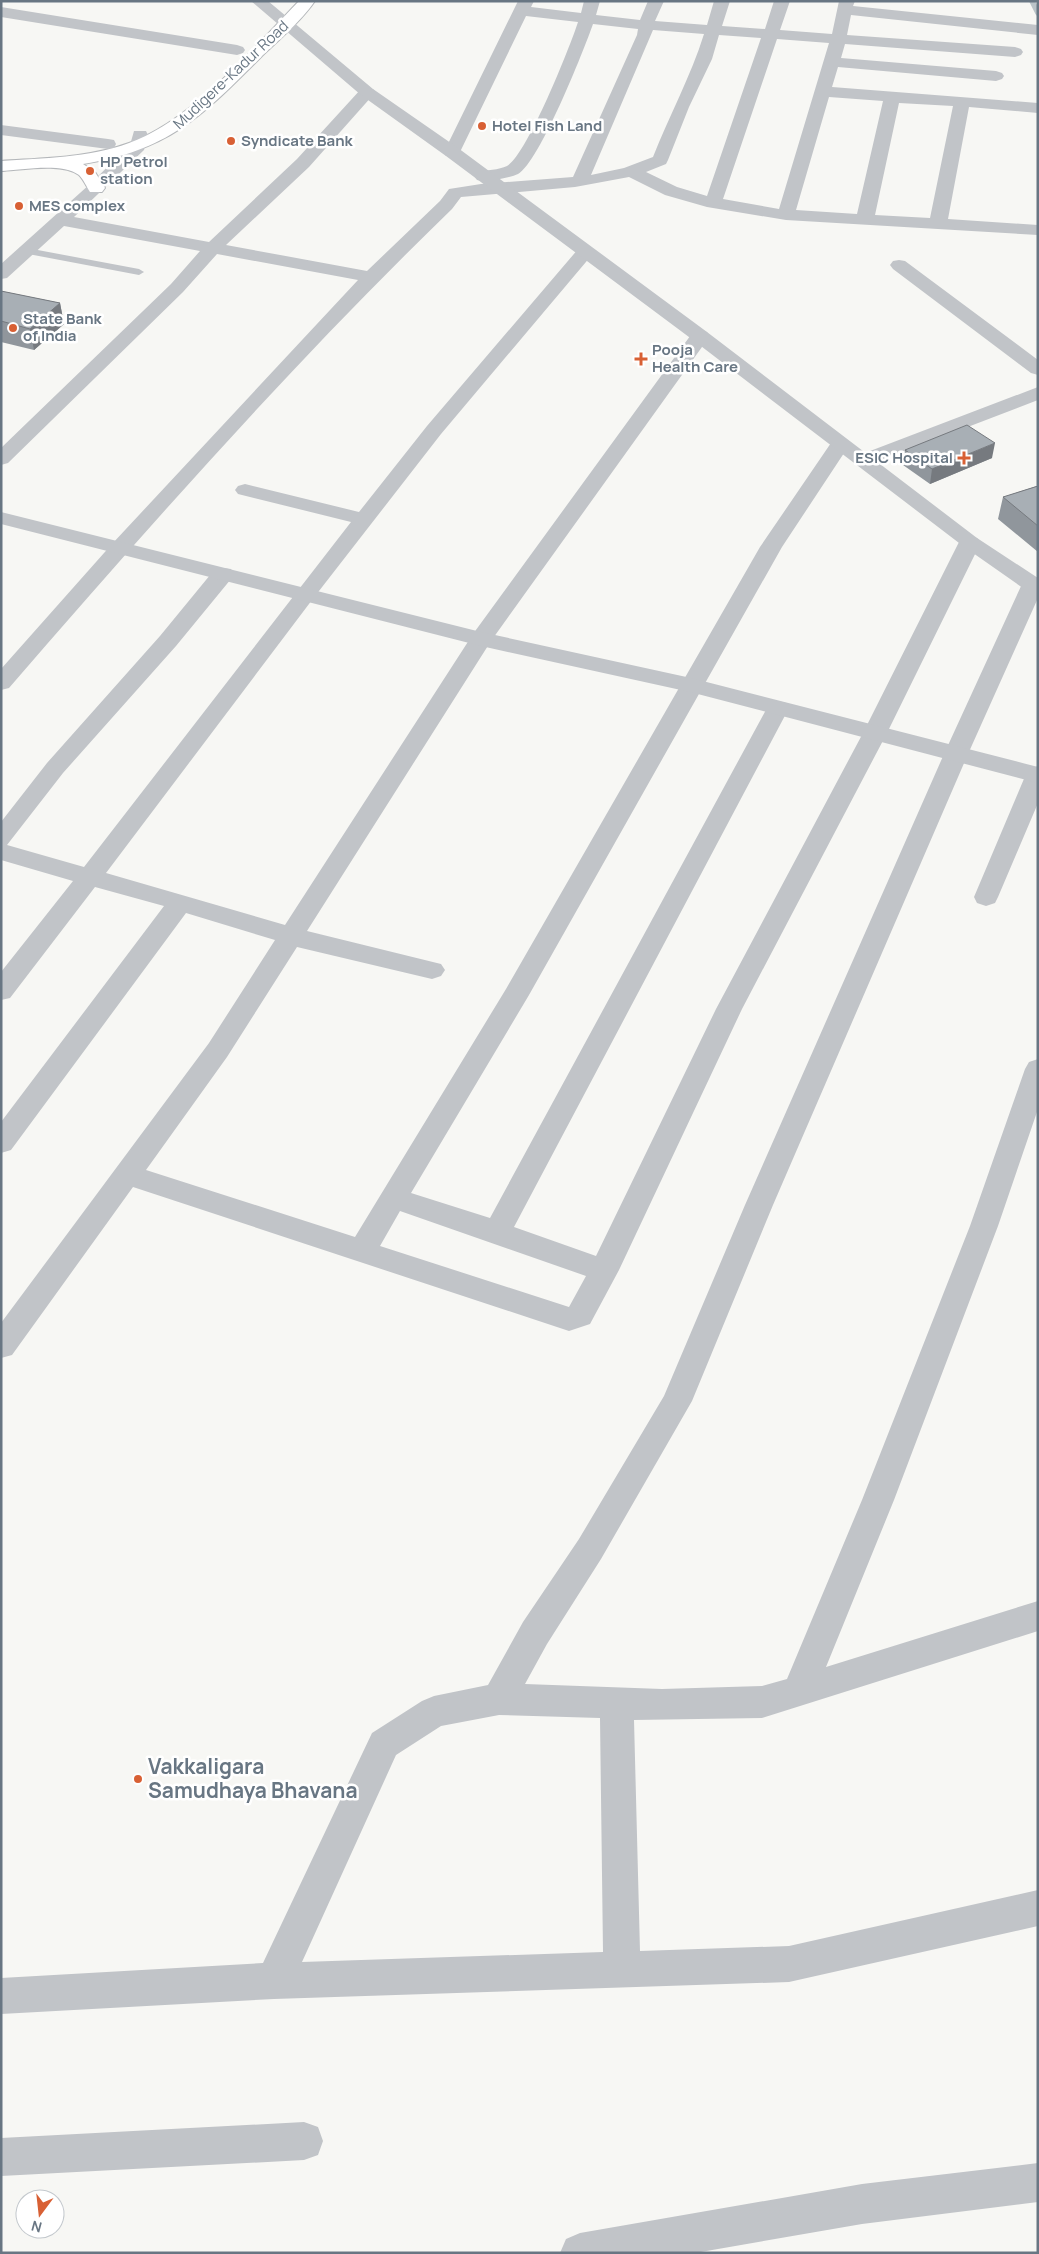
<svg xmlns="http://www.w3.org/2000/svg" width="1039" height="2254" viewBox="0 0 1039 2254" font-family="Manrope,sans-serif">
<style>
.lines{fill:none;stroke-linecap:round;stroke-linejoin:round}
.stream{stroke:#bac3c8;stroke-width:5.5}
.trunk-casing{stroke:#b4b7ba;stroke-width:2}
.service{fill:#c1c4c8;fill-rule:evenodd}
.minor{fill:#c1c4c8;fill-rule:evenodd}
.tertiary{fill:#c1c4c8;fill-rule:evenodd}
.trunk{fill:#fff;fill-rule:evenodd}
.wall{fill:#90969c}
.shaded-wall{fill:#767a7f}
.building{fill:#a8afb5;stroke:#767a7f}
.poi-dot{fill:#d86034;stroke:#fff;stroke-width:2}
.labels{text-anchor:middle;stroke-width:5;stroke-linejoin:round;paint-order:stroke}
.far-street-label{font-size:15px;fill:#687683;stroke:#fff}
.far-poi-label{font-size:15px;font-weight:bold;fill:#687683;stroke:#fff;text-anchor:start}
.near-poi-label{font-size:21px;font-weight:bold;fill:#687683;stroke:#fff;text-anchor:start}
</style>
<rect width="100%" height="100%" fill="#f7f7f4"/>
<g class="lines">
<path class="stream" d="M1032,1L1038,13"/>
<defs>
<path id="trunk" d="M299,1H315C301,21 280,39 262,56C202,116 170,150 83,164L95,172L105,188L102,192H90C86,186 84,180 79,175C62,162 21,170 1,171V161C43,158 88,158 129,143C191,121 253,49 299,1Z"/>
</defs>
<use href="#trunk" class="trunk-casing"/>
<path class="service" d="M27,248L139,269L144,272L139,275L23,253V249Z"/>
<path class="minor" d="M518,1H534L531,7L581,13L584,1H600L596,15L640,20L648,1H664L655,21L707,25L714,1H730L722,26L765,29L774,1H790L780,30L832,34L839,1H855L853,6L1038,25V35L851,15L847,35L1015,47L1021,49L1023,52L1021,55L1015,57L845,44L841,58L996,71L1002,73L1004,76L1002,79L996,81L838,67L832,87L1038,103V113L969,107L948,219L1038,225V235L786,220L707,207L665,195L629,177L575,187L461,197L452,209C296,360 151,524 9,688L1,690V669L112,544L358,280L217,254L183,292L8,463L1,465V448L171,284L200,251L64,226L7,278L1,279V264L90,184L130,145L134,131H146L148,135L144,150L74,217L209,242L297,159L361,89H373L375,92L373,95L309,167L226,245L367,271L440,201L449,189L481,184L573,177L637,35L638,29L593,24C584,50 539,163 518,174C510,178 485,182 477,180L474,176L477,172C486,170 499,170 507,166C527,155 570,47 578,22L526,16L460,152L458,156H446L444,152ZM653,30L704,34C691,76 669,116 653,157L624,168L591,175ZM719,35L761,38L707,196L677,187L646,172L666,164L668,160L689,107L712,59ZM777,39L829,43L779,209L723,199ZM829,97L883,101L857,214L796,210ZM899,103L953,106L930,218L875,215Z
M1,7L237,45L243,47L245,50L243,53L237,55L1,17Z
M1,125L108,139L114,140L116,144L114,148L108,149L1,135Z
M585,247L591,248L594,252L591,256L441,434L312,600L106,873L285,925L473,634L693,332L700,330L707,332L709,336L707,340L491,641L307,931L441,964L445,970L441,976L432,979L297,947L227,1057L146,1170L355,1237L506,989L760,547L833,440L840,438L847,440L850,444L782,547L529,995L411,1193L490,1218L767,708L770,703L778,701L786,703L789,708L514,1227L596,1256L716,1009L863,733L959,542L963,538L970,536L977,538L981,542L887,733L742,1009L619,1270L590,1324L569,1331L133,1187L12,1355L1,1358V1323L209,1043L275,940L186,913L11,1150L1,1153V1122L164,906L95,887L10,998L1,1000V972L73,881L1,860V822L47,763L160,636L215,569L223,568L231,569L234,574L231,579L176,646L63,773L7,845L84,867L351,522L238,494L235,490L238,486L245,484L359,512L427,426L579,248ZM400,1211L586,1276L569,1307L380,1246Z
M899,260L905,261L1038,360V375L1031,373L893,269L890,265L893,261Z
M1038,387V400L871,464L864,466L857,464L854,460L857,456Z
M1033,578L1038,579V598L968,754L773,1205L692,1401L601,1559L547,1644L525,1684L662,1689L762,1686L787,1679L862,1500L970,1226L1025,1069L1029,1062L1038,1059V1109L998,1226L894,1500L826,1667L1038,1601V1631L762,1718L634,1720L640,1951L789,1946L1038,1890V1926L789,1982L274,1999L1,2014V1978L263,1963L372,1733L422,1701L434,1696L488,1685L523,1622L579,1539L664,1396L745,1205L944,754L1022,584L1025,579ZM499,1715L600,1718L603,1952L302,1962L396,1755L441,1726Z
M1038,766V803L998,897L995,903L986,906L977,903L974,897L1026,774L1030,769Z
M304,2122L318,2127L323,2141L318,2155L304,2160L1,2176V2138Z
M1038,2163V2202L862,2224L695,2253H560L566,2239L580,2233L862,2184Z"/>
<path class="tertiary" d="M251,1H268L373,89L458,148L707,332L977,538L1038,578V594L1030,593L963,546L693,340L446,156L361,95Z
M1,512L481,632L691,678L1038,767V783L690,692L481,646L1,524Z"/>
<use href="#trunk" class="trunk"/>
</g>
<path class="wall" d="M1,291L60,303L64,324L34,350L1,342Z
M905,450L992,458L930,484L903,465Z
M1038,482V552L998,519L1003,497L1037,486Z"/>
<path class="shaded-wall" d="M60,303L64,324L34,350L30,329Z
M995,443L992,458L930,484L932,469Z"/>
<path class="building" d="M1,291L60,303L30,329L1,321Z
M967,425L995,443L932,469L905,450Z
M1038,486V526L1003,497Z"/>
<g class="poi-dot">
<circle cx="482" cy="126" r="5"/>
<circle cx="231" cy="141" r="5"/>
<circle cx="90" cy="171" r="5"/>
<circle cx="19" cy="206" r="5"/>
<circle cx="13" cy="328" r="5"/>
<path d="M638.5 351.5h5v5h5v5h-5v5h-5v-5h-5v-5h5z"/>
<path d="M961.5 450.5h5v5h5v5h-5v5h-5v-5h-5v-5h5z"/>
<circle cx="138" cy="1779" r="5"/>
</g>
<g class="labels">
<g class="far-street-label">
<text transform="translate(231 75) rotate(-43)" y="5">Mudigere-Kadur Road</text>
</g>
<g class="far-poi-label">
<text x="492" y="131">Hotel Fish Land</text>
<text x="241" y="146">Syndicate Bank</text>
<text x="100" y="167">HP Petrol<tspan x="100" dy="17">station</tspan></text>
<text x="29" y="211">MES complex</text>
<text x="23" y="324">State Bank<tspan x="23" dy="17">of India</tspan></text>
<text x="652" y="355">Pooja<tspan x="652" dy="17">Health Care</tspan></text>
<text x="953" y="463" text-anchor="end">ESIC Hospital</text>
</g>
<g class="near-poi-label">
<text x="148" y="1774">Vakkaligara<tspan x="148" dy="24">Samudhaya Bhavana</tspan></text>
</g>
</g>
<rect width="1039" height="2254" fill="none" stroke="#687683" stroke-width="5"/>
<g transform="translate(40 2214) rotate(195)"><circle r="24" fill="#ffffff" stroke="#c3c8cd"/>
<path d="M0-4L9 19L0 12L-9 19Z" fill="#d86034"/>
<text y="-8" font-size="14" font-weight="bold" text-anchor="middle" fill="#687683">N</text>
</g>
</svg>
